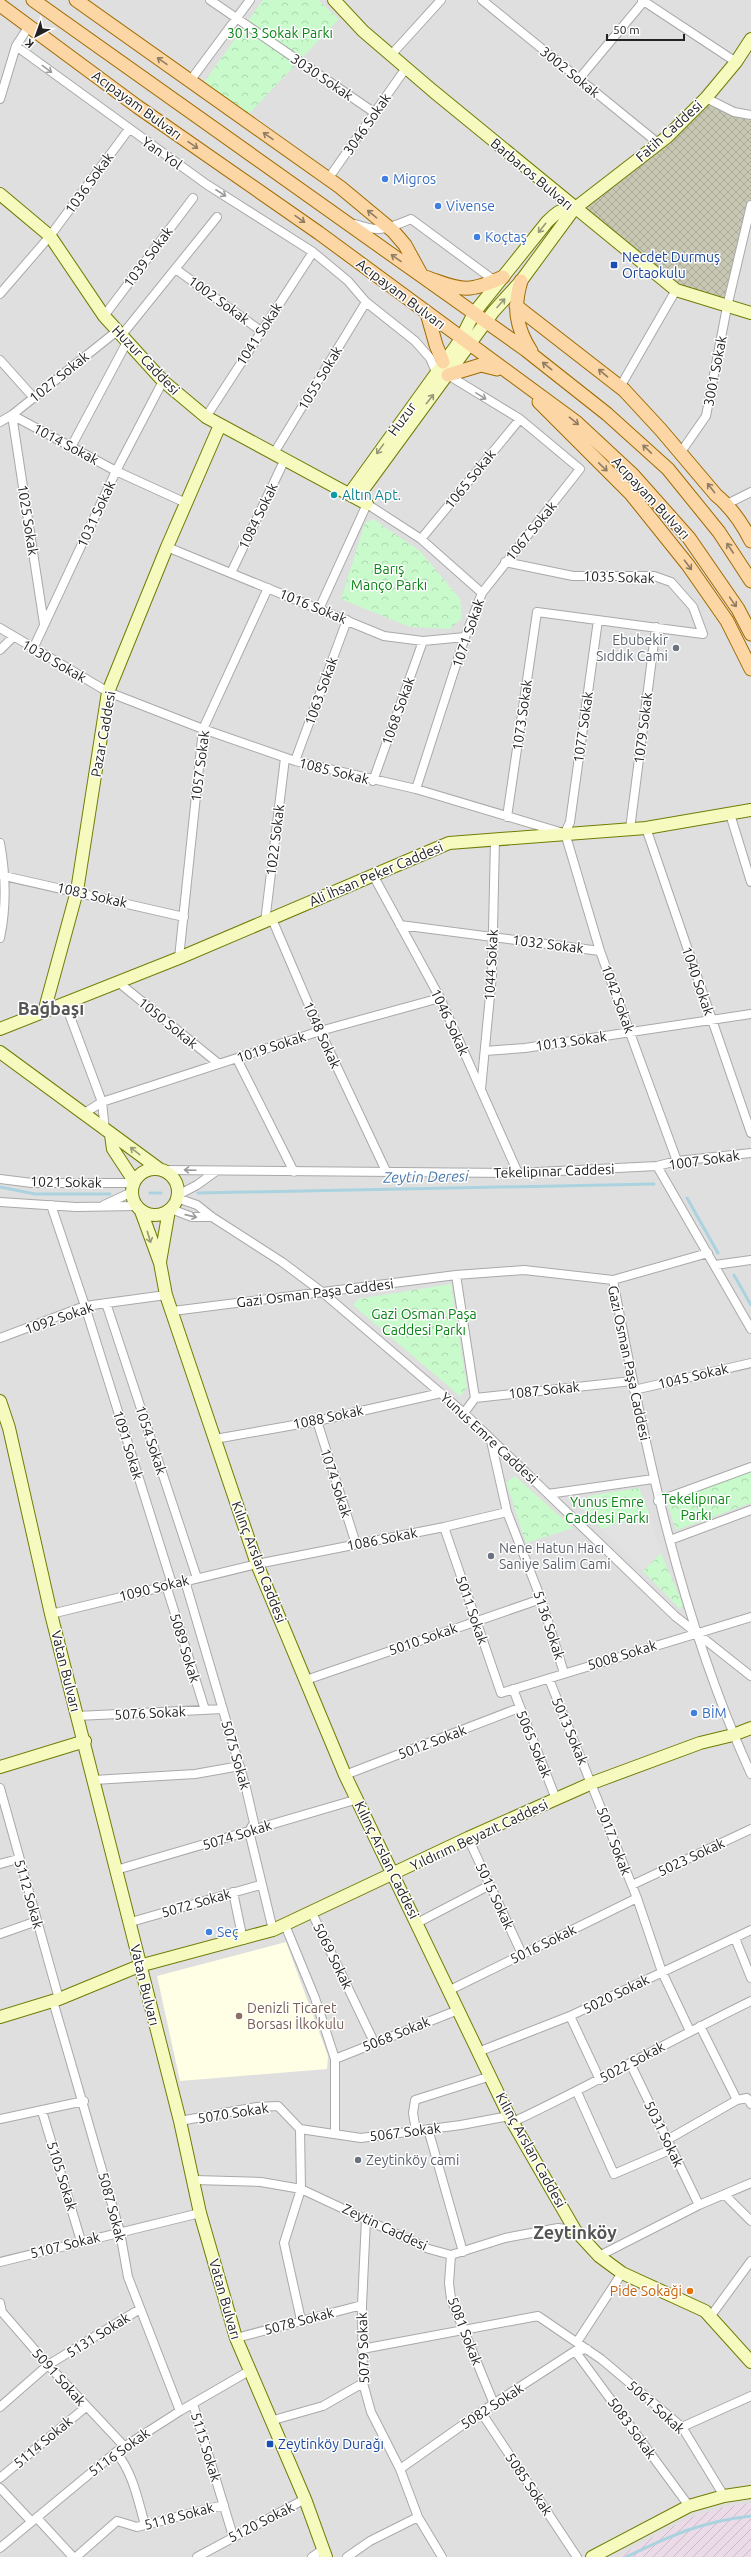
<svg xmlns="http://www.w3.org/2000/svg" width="751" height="2557" viewBox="0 0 751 2557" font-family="Ubuntu,sans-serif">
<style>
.residential{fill:#e0dfdf}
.industrial{fill:url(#industrial-furrows)}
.education{fill:#ffffe5}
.construction{fill:url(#construction-cross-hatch)}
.park{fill:url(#park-crowns)}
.parking{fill:#e2e2e2}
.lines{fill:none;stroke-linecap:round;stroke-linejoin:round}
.stream{stroke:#aad3df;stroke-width:3}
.street-casing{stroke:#a9a9a9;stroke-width:10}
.secondary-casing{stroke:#707d05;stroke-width:14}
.primary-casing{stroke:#a06b00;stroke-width:15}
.street{stroke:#fff;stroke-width:8}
.secondary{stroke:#f7fabf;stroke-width:12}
.primary{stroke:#fcd6a4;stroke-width:13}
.oneway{stroke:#8f7c63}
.oneway2{stroke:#9c9c9c}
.oneway3{stroke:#979978}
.shop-dot{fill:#3f7fe0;stroke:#fff;stroke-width:1.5}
.transit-dot{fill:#1a4fb4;stroke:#fff;stroke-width:1.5}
.culture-dot{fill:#0f9aa8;stroke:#fff;stroke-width:1.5}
.worship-dot{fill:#6b7280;stroke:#fff;stroke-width:1.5}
.education-dot{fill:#8d6e63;stroke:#fff;stroke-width:1.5}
.food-dot{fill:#e8710a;stroke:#fff;stroke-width:1.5}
.labels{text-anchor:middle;stroke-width:3;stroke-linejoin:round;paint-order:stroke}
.park-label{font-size:14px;fill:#0c8416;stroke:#fff}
.street-label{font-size:14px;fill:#222;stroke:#fff}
.shop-label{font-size:14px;fill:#366cbe;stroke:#fff;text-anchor:start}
.transit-label{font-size:14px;fill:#164399;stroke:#fff;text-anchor:start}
.culture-label{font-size:14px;fill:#0d838f;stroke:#fff;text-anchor:start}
.worship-label{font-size:14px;fill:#5b616d;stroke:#fff;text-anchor:start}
.education-label{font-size:14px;fill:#785e54;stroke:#fff;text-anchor:start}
.food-label{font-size:14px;fill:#c56008;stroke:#fff;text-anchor:end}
.water-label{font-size:15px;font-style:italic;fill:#4a7aab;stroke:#fff}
.district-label{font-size:18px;font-weight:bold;fill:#555;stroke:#fff}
</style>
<defs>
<pattern id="industrial-furrows" width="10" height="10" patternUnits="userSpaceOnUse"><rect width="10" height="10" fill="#ebdbe8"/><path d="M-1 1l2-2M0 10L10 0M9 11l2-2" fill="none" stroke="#c9bcc7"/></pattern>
<pattern id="construction-cross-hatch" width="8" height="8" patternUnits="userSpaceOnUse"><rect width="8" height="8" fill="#c7c7b4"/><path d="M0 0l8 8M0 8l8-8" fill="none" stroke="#abab9a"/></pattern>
<pattern id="park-crowns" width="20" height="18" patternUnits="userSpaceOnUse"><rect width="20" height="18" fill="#c8facc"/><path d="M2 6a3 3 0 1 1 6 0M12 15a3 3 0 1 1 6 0" fill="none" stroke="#acd6af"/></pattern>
</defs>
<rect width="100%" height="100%" fill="#f2efe9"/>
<path class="residential" d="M0,0H751V2557H0Z"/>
<path class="industrial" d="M751,2503V2557H617L688,2518L724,2507Z"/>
<path class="education" d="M286,1942L328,2056L327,2069L180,2081L157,1976Z"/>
<path class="construction" d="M706,98L751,115V202L727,307L676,290L574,209Z"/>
<path class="park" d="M263,0H318L339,19L247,116L202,85Z
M373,519L420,551L460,599L462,618L450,629L410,627L341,599L365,523Z
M451,1284L467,1388L460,1396L353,1305L358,1299Z
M751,1472V1503L676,1530L667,1502Z
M515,1476L573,1528L526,1543L506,1482Z
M639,1488L649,1513L602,1529L579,1505L588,1496Z
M661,1553L683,1605L681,1610L643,1571Z"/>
<path class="parking" d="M649,1513L661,1553L643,1571L602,1529Z"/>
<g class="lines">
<path class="stream" d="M0,1187L35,1194H110
M150,1193H161
M198,1193L654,1184
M687,1198L718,1253
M734,1275L751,1305
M626,2557C672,2535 700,2522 751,2516"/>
<defs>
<path id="street" d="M210,0L375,113
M482,0L658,143
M642,0L736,62
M16,46L206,184L313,252L348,281L366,302L415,341L430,358L436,372
M391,55L441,0
M579,79L644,1
M190,81L250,0
M706,98L734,112L751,115
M0,99L16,46L29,26
M328,179L406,68
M355,224C380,233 386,229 411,219L495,281
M177,270L261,331
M0,294L50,236L129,129
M104,316L193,198
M121,336L217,217
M0,360L34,398
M620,387L676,290
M12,415L44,624
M12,415L116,471L186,503
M206,417L313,252
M0,422L12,415L117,331
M71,447L127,342
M681,452L706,416L727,307L751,205
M274,453L366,302
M727,504L751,492
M421,539L520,419
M167,547L384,636L423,641L465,637
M505,562L573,576H654L671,582L693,607L703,634L537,612L507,817
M231,573L285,459
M319,609L367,504L421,539L482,593
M0,628L108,692L203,729L295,761L416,789L560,832
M33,649L116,471L163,381
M0,650L13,637
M295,761L347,620
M373,781L423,641
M416,789L465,637L482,593L580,469L520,419L448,375
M730,814L751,882
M646,828L751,1133
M630,829L656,627
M565,833L600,951L677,1161
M565,833L570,822L598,620
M0,843C6,876 7,905 0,938
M0,875L184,917
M373,875L440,998L518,1173
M272,919L320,1031L386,1171
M265,922L285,758
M400,925L600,951
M179,958L203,729L268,588
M118,982L219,1064
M65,1003L102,1102L105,1131
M485,1051L525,1048L751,1014
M237,1059L294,1172
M481,1089L492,975L495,839
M83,1114L102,1102L320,1031L440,998
M657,1166L751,1329
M163,1170L518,1173L657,1166L677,1161L751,1153
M0,1179L32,1183H133
M178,1195L197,1185L215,1172
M177,1198L197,1205L212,1217L282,1262L322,1292L464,1413L675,1616L751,1676
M0,1202L76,1207L136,1206
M51,1205L85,1306L172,1584
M104,1205L132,1192
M171,1209L192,1217H212
M715,1265L751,1260
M456,1275L475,1398
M613,1280C645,1448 680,1618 751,1774
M106,1303L197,1578
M173,1311L456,1275L524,1270L613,1280L708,1253
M0,1338L85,1306L166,1295
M634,1390L751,1363
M464,1413L475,1398L632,1381
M317,1421L356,1544
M215,1439L317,1421L441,1393
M491,1441L507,1512L541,1599L564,1673
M548,1494L653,1479
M658,1501L751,1467
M444,1527L501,1693L751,1617
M670,1540L751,1510
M185,1581L246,1788L254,1823L249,1831L273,1930
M166,1585L205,1710
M51,1614L257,1564L444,1527L507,1512
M549,1679L637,1898L662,1972L690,2031
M306,1680L541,1599
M513,1689L556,1799
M77,1716L223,1709
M345,1775L519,1708
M94,1780L195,1774L240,1766
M0,1788L59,1999
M468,1838L522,1954
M0,1864L18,1859
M116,1870L358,1799
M632,1885L751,1829
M233,1892L243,1940
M312,1913L374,2042
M131,1922L260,1885
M417,1923L490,1885
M285,1925L315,1998L335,2059V2134
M0,1934L37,1921
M735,1938L751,1978
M450,1990L637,1898
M53,2001L120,2232L128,2277L180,2411
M570,2016L600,2080
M700,2026L737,2100
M478,2052L570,2016L751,1930
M335,2059L458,2010
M630,2063L699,2205
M577,2092L614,2174L672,2149
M42,2111L81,2241
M0,2119L84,2101
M180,2121L257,2107L278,2106L300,2129
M513,2122C594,2084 671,2040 751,2001
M300,2129L361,2138L461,2125L509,2116
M300,2129L301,2189L284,2243L301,2320
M428,2129L463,2252
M416,2131L413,2113L415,2100L491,2076
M667,2140L737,2100L747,2098L751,2104
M195,2180L261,2182L301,2189L429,2249L451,2255L505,2238L558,2228L575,2230
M725,2195L751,2221
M366,2219L362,2305L363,2383L371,2412L400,2469L418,2517L442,2557
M451,2255L449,2283L451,2299L494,2404
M599,2256L699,2205L751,2183
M0,2262L200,2213
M0,2303L2,2312L48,2365L124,2446
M710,2317L751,2261
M236,2338L362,2305
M577,2342L622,2273
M362,2349L538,2316L601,2359L682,2427L724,2496
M575,2351L689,2506
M193,2404L233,2536
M0,2407L48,2365L140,2309
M481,2412L577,2557
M270,2421L323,2406L363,2383
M682,2427L751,2396
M116,2452C133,2473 138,2500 145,2525
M400,2469L481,2412L575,2351L587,2349
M0,2478L86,2407
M0,2488L31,2521
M37,2518L73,2557
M0,2548L116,2452L180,2411L249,2371
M76,2557L117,2521L137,2527L224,2505
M197,2557L305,2499
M312,2557L322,2550
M347,2557L370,2541L418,2517"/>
<path id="secondary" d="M334,0L363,31L433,91L676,290L751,313
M0,194L50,236L104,316L163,381L206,417L367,504
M350,493L461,339L474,313L547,222C556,213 561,208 574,209
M357,498L493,312L521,281L574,209L667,137L706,98L736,62L751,39
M44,1012L77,891L108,692L167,547L220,425
M0,1029L179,958L449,843L646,828L751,810
M0,1052L158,1168
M111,1135L113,1149L134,1181
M132 1192a23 23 0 1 1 46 0a23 23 0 1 1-46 0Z
M141,1211L160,1263L166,1295L257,1564L345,1775L509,2116L575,2230L599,2256L622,2273L705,2311L751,2362
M160,1262L169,1210
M0,1401L9,1428L51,1614L180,2121L200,2213L236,2338L305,2499L326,2557
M0,1767L85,1741
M0,2017L59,1999L139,1966L273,1930L468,1838L592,1783L700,1743L733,1735L751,1728
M592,2557L689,2506L724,2496L751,2492"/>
<path id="primary" d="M33,0L526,350L607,414L668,469L719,532L751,581
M76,0L340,187L393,231L405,245L422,276C461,289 464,295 503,277
M0,5L138,107L319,233L576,422L633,475L689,538L738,609L751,634
M521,281C513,307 516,328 531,351
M516,306L624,390L661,430L716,495C732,508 742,523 751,541
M427,313L436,345L443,362
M448,375L481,365L497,369
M539,402L631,494L688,565L727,621L751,669"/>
</defs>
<use href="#street" class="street-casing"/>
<use href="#secondary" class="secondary-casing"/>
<use href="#primary" class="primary-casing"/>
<use href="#street" class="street"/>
<use href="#secondary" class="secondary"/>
<use href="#primary" class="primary"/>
</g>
<defs><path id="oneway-shaft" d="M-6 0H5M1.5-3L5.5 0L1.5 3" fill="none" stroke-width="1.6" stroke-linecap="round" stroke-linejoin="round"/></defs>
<g class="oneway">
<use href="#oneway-shaft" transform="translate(162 61) rotate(-145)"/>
<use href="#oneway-shaft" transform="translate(268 136) rotate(-145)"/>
<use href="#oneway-shaft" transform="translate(193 145) rotate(35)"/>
<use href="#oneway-shaft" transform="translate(372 214) rotate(-141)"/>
<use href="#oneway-shaft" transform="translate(300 219) rotate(35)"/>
<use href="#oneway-shaft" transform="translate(396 258) rotate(-145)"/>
<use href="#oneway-shaft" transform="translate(547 366) rotate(-142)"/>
<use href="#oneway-shaft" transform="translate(603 373) rotate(-140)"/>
<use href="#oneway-shaft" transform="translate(574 421) rotate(39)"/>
<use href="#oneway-shaft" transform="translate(647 449) rotate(-136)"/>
<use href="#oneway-shaft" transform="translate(603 467) rotate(44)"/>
<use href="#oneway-shaft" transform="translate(711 488) rotate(-128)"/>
<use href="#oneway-shaft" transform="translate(730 548) rotate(-124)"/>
<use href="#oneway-shaft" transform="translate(688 565) rotate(53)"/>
<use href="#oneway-shaft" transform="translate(733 602) rotate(55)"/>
</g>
<g class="oneway2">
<use href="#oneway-shaft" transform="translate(47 69) rotate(36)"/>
<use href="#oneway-shaft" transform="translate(221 193) rotate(33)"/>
<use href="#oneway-shaft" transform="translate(481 396) rotate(32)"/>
<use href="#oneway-shaft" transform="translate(190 1170) rotate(-178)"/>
<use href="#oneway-shaft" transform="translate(191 1216) rotate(13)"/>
</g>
<g class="oneway3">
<use href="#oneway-shaft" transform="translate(542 228) rotate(129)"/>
<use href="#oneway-shaft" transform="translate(501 303) rotate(-48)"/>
<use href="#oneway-shaft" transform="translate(430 399) rotate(-52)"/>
<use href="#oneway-shaft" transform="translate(380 449) rotate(126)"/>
<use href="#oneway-shaft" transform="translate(135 1151) rotate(-142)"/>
<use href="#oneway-shaft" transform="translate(149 1237) rotate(73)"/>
</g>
<g class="shop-dot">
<circle cx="385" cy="179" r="4"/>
<circle cx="438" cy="206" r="4"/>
<circle cx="477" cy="237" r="4"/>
<circle cx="694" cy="1713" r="4"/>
<circle cx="209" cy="1932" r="4"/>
</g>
<g class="transit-dot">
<rect x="610" y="261" width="8" height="8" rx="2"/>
<rect x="266" y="2440" width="8" height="8" rx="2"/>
</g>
<circle class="culture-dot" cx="334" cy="495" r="4"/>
<g class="worship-dot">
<circle cx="676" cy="648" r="4"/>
<circle cx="491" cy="1556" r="4"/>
<circle cx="358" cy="2160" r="4"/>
</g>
<circle class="education-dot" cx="239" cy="2016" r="4"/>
<circle class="food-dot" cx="690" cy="2291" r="4"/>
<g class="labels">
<g class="park-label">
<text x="280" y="38">3013 Sokak Parkı</text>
<text x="389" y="574">Barış<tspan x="389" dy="16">Manço Parkı</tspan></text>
<text x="424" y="1319">Gazi Osman Paşa<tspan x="424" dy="16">Caddesi Parkı</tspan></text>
<text x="696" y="1504">Tekelipınar<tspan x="696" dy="16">Parkı</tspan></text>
<text x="607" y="1507">Yunus Emre<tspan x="607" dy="16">Caddesi Parkı</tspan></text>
</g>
<g class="street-label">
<text transform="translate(570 72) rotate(39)" y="5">3002 Sokak</text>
<text transform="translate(322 77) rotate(34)" y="5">3030 Sokak</text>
<text transform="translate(137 105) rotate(36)" y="5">Acıpayam Bulvarı</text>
<text transform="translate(367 124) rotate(-55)" y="5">3046 Sokak</text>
<text transform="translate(669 131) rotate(-42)" y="5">Fatih Caddesi</text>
<text transform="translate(162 153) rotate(35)" y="5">Yan Yol</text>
<text transform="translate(532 174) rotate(40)" y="5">Barbaros Bulvarı</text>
<text transform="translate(89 183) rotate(-54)" y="5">1036 Sokak</text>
<text transform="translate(148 257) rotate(-53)" y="5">1039 Sokak</text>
<text transform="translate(401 294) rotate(37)" y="5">Acıpayam Bulvarı</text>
<text transform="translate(219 300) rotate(36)" y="5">1002 Sokak</text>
<text transform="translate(259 334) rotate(-57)" y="5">1041 Sokak</text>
<text transform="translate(146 360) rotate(46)" y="5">Huzur Caddesi</text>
<text transform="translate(715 371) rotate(-79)" y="5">3001 Sokak</text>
<text transform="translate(59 377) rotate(-39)" y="5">1027 Sokak</text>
<text transform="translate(320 378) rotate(-59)" y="5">1055 Sokak</text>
<text transform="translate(402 419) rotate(-54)" y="5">Huzur</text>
<text transform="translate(66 444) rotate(28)" y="5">1014 Sokak</text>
<text transform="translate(470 479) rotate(-51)" y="5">1065 Sokak</text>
<text transform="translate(651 498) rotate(47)" y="5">Acıpayam Bulvarı</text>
<text transform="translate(96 514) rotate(-65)" y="5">1031 Sokak</text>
<text transform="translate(258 516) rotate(-64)" y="5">1084 Sokak</text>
<text transform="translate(28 520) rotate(81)" y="5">1025 Sokak</text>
<text transform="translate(531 531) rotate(-51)" y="5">1067 Sokak</text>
<text transform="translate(619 577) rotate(2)" y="5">1035 Sokak</text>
<text transform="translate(313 606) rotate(22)" y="5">1016 Sokak</text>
<text transform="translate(468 633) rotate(-71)" y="5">1071 Sokak</text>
<text transform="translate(54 661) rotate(30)" y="5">1030 Sokak</text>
<text transform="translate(321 691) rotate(-70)" y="5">1063 Sokak</text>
<text transform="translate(398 711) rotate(-70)" y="5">1068 Sokak</text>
<text transform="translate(522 715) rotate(-82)" y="5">1073 Sokak</text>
<text transform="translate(583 727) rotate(-82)" y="5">1077 Sokak</text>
<text transform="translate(643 728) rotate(-83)" y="5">1079 Sokak</text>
<text transform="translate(103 734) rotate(-80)" y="5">Pazar Caddesi</text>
<text transform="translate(200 766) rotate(-83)" y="5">1057 Sokak</text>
<text transform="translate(334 771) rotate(14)" y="5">1085 Sokak</text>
<text transform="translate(275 840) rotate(-83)" y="5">1022 Sokak</text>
<text transform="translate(376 874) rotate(-23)" y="5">Ali İhsan Peker Caddesi</text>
<text transform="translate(92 895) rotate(13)" y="5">1083 Sokak</text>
<text transform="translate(548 944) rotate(7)" y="5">1032 Sokak</text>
<text transform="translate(491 965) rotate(-87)" y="5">1044 Sokak</text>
<text transform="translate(698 981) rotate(71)" y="5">1040 Sokak</text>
<text transform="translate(618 999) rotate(70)" y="5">1042 Sokak</text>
<text transform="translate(450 1022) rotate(65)" y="5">1046 Sokak</text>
<text transform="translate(168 1023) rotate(39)" y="5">1050 Sokak</text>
<text transform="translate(322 1035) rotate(66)" y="5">1048 Sokak</text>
<text transform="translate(571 1041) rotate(-8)" y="5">1013 Sokak</text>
<text transform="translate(271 1047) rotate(-18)" y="5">1019 Sokak</text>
<text transform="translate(704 1160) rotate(-8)" y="5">1007 Sokak</text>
<text transform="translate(554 1171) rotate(-2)" y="5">Tekelipınar Caddesi</text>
<text transform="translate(66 1182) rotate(1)" y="5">1021 Sokak</text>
<text transform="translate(315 1293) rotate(-7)" y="5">Gazi Osman Paşa Caddesi</text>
<text transform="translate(59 1318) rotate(-19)" y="5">1092 Sokak</text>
<text transform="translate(629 1363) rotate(78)" y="5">Gazi Osman Paşa Caddesi</text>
<text transform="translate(693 1376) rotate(-13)" y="5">1045 Sokak</text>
<text transform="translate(544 1390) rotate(-6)" y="5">1087 Sokak</text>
<text transform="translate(328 1417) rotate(-12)" y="5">1088 Sokak</text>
<text transform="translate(489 1438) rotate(43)" y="5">Yunus Emre Caddesi</text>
<text transform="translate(151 1440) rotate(72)" y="5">1054 Sokak</text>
<text transform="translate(128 1445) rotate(73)" y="5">1091 Sokak</text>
<text transform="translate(336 1483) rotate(72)" y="5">1074 Sokak</text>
<text transform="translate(382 1539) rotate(-11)" y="5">1086 Sokak</text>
<text transform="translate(259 1562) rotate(69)" y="5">Kılınç Arslan Caddesi</text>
<text transform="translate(154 1588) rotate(-14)" y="5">1090 Sokak</text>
<text transform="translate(472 1610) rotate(71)" y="5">5011 Sokak</text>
<text transform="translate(549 1625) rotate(72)" y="5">5136 Sokak</text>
<text transform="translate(423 1639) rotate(-19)" y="5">5010 Sokak</text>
<text transform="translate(185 1648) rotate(73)" y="5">5089 Sokak</text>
<text transform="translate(622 1655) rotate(-17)" y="5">5008 Sokak</text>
<text transform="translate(66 1671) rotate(76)" y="5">Vatan Bulvarı</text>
<text transform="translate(150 1713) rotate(-3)" y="5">5076 Sokak</text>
<text transform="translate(570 1731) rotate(67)" y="5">5013 Sokak</text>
<text transform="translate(432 1742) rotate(-21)" y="5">5012 Sokak</text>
<text transform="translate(534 1744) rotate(68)" y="5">5065 Sokak</text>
<text transform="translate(236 1755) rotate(74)" y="5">5075 Sokak</text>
<text transform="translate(237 1835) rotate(-17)" y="5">5074 Sokak</text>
<text transform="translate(479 1835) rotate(-25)" y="5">Yıldırım Beyazıt Caddesi</text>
<text transform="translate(614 1841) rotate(69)" y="5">5017 Sokak</text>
<text transform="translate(691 1857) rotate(-25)" y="5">5023 Sokak</text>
<text transform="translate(387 1860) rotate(64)" y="5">Kılınç Arslan Caddesi</text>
<text transform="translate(29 1894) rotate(74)" y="5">5112 Sokak</text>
<text transform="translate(495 1896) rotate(65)" y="5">5015 Sokak</text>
<text transform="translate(196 1903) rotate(-16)" y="5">5072 Sokak</text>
<text transform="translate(543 1944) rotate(-26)" y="5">5016 Sokak</text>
<text transform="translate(333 1956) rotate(64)" y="5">5069 Sokak</text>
<text transform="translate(145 1985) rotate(76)" y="5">Vatan Bulvarı</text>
<text transform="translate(616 1994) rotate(-26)" y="5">5020 Sokak</text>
<text transform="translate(396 2034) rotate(-22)" y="5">5068 Sokak</text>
<text transform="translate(632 2062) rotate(-28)" y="5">5022 Sokak</text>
<text transform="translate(233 2113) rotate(-9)" y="5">5070 Sokak</text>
<text transform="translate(405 2132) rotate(-7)" y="5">5067 Sokak</text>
<text transform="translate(664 2134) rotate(64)" y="5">5031 Sokak</text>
<text transform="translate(531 2150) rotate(61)" y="5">Kılınç Arslan Caddesi</text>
<text transform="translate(62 2176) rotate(73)" y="5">5105 Sokak</text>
<text transform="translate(112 2207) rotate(75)" y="5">5087 Sokak</text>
<text transform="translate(385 2227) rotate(25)" y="5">Zeytin Caddesi</text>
<text transform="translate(65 2245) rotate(-14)" y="5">5107 Sokak</text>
<text transform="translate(225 2299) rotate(74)" y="5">Vatan Bulvarı</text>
<text transform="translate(299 2321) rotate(-15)" y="5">5078 Sokak</text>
<text transform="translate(465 2331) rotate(69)" y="5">5081 Sokak</text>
<text transform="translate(98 2335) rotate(-32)" y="5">5131 Sokak</text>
<text transform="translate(363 2348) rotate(-92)" y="5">5079 Sokak</text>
<text transform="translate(59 2377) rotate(48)" y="5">5091 Sokak</text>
<text transform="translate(492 2406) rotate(-33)" y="5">5082 Sokak</text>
<text transform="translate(656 2407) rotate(42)" y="5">5061 Sokak</text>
<text transform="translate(632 2428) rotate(54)" y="5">5083 Sokak</text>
<text transform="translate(43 2442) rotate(-40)" y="5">5114 Sokak</text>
<text transform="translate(206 2447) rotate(73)" y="5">5115 Sokak</text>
<text transform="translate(119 2452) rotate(-36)" y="5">5116 Sokak</text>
<text transform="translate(529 2484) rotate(56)" y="5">5085 Sokak</text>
<text transform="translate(179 2516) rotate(-15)" y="5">5118 Sokak</text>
<text transform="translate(261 2522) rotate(-27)" y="5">5120 Sokak</text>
</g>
<g class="shop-label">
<text x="393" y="184">Migros</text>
<text x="446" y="211">Vivense</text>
<text x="485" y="242">Koçtaş</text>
<text x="702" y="1718">BİM</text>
<text x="217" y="1937">Seç</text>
</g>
<g class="transit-label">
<text x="622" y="262">Necdet Durmuş<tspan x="622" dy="16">Ortaokulu</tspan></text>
<text x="278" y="2449">Zeytinköy Durağı</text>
</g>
<g class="culture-label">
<text x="342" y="500">Altın Apt.</text>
</g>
<g class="worship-label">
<text x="668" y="645" text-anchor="end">Ebubekir<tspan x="668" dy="16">Sıddık Cami</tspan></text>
<text x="499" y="1553">Nene Hatun Hacı<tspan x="499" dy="16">Saniye Salim Cami</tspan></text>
<text x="366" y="2165">Zeytinköy cami</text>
</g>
<g class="education-label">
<text x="247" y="2013">Denizli Ticaret<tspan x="247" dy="16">Borsası İlkokulu</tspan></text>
</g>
<g class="food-label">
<text x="682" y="2296">Pide Sokaği</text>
</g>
<g class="water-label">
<text transform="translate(426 1177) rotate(-1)" y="5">Zeytin Deresi</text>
</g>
<g class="district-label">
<text x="51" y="1015">Bağbaşı</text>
<text x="575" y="2239">Zeytinköy</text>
</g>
</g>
<g transform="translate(36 36) rotate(221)" stroke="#ffffff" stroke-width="3" paint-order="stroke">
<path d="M0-3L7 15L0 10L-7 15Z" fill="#222222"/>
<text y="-6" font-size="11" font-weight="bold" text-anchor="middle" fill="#222222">K</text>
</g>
<path d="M607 34v6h77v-6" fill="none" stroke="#222222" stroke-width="2"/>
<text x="613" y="34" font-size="12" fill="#222222" stroke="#ffffff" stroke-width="3" paint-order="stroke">50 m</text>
</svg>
